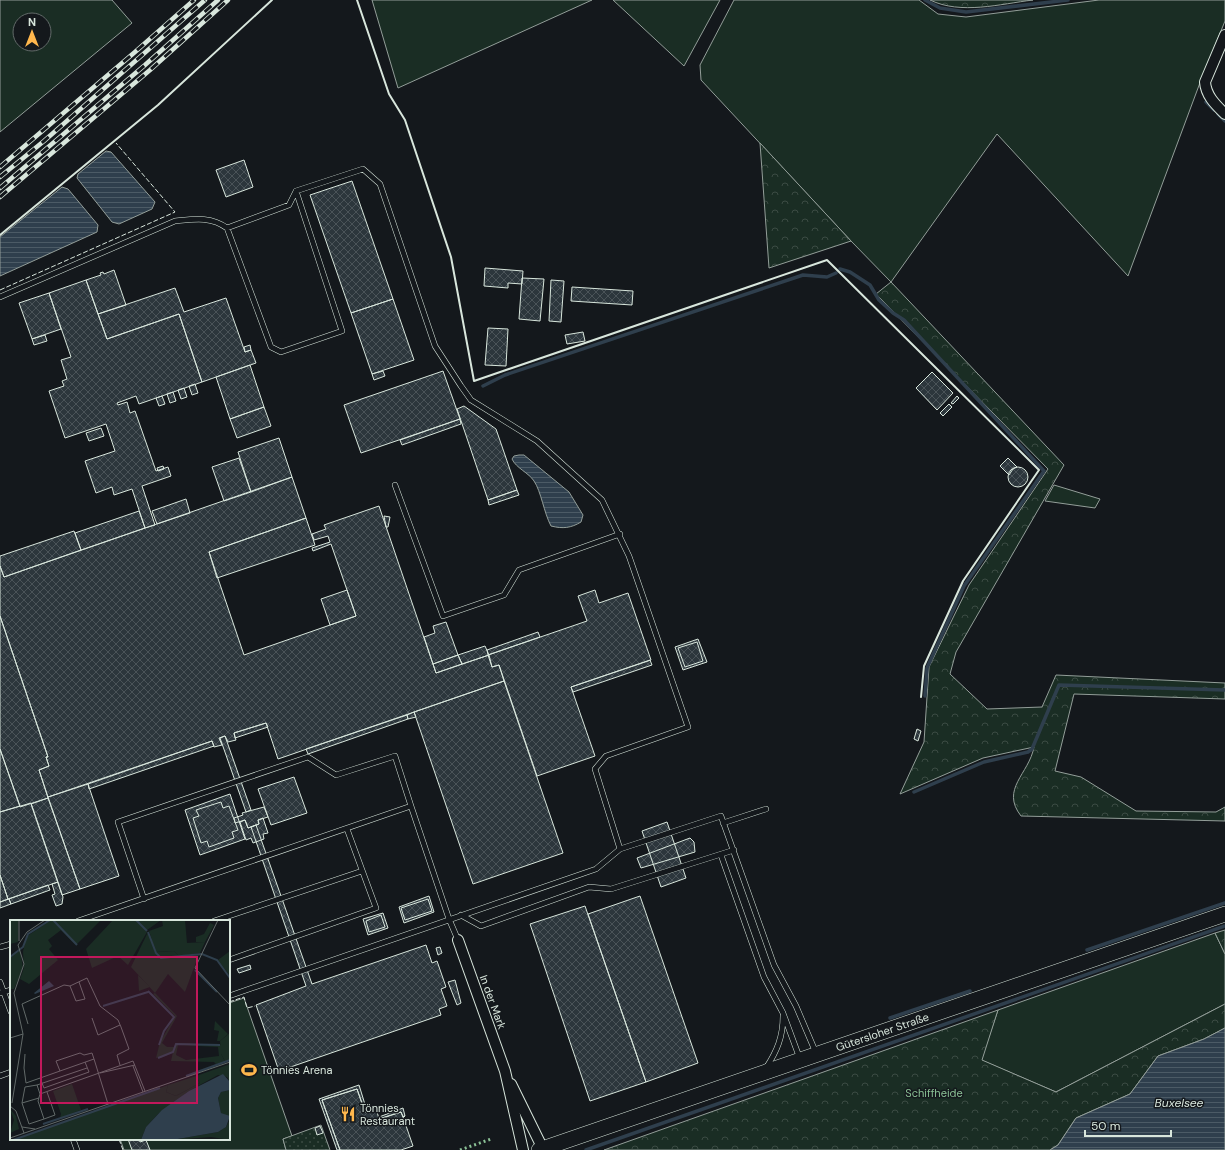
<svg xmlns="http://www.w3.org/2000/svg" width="1225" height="1150" viewBox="0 0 1225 1150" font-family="'DM Sans',sans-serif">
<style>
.green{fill:#1a2d24;stroke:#939e99;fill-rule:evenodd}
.forest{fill:url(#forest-crowns);stroke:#939e99}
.park{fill:url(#park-dots);stroke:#939e99}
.water{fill:url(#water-rules);stroke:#939e99}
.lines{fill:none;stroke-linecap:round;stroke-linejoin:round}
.stream{stroke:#2f3f4d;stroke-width:3.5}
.building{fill:url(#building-cross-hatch);stroke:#d8e6dc}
.service-casing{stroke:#d8e6dc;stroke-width:6}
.minor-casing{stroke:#d8e6dc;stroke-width:12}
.secondary-casing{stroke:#d8e6dc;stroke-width:16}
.service{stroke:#14181c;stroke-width:5}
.minor{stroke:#14181c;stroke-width:10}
.secondary{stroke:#14181c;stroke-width:15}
.rail-casing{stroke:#d8e6dc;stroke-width:4.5}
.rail{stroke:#14181c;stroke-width:3;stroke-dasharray:9;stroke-linecap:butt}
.hedge{stroke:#8ac095;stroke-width:3;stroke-dasharray:2 3;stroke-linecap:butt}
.fence{stroke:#d8e6dc;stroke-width:1;stroke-dasharray:5 2;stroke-linecap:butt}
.wall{stroke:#d8e6dc;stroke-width:2}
.labels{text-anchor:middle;stroke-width:3;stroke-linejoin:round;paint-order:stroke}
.street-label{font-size:11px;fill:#d8e6dc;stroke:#14181c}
.poi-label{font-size:11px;fill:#d8e6dc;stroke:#14181c;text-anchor:start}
.park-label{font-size:11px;fill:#8ac095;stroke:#14181c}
.water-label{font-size:12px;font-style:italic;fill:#d8e6dc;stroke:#14181c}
.inset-river{fill:none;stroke:#2f3f4d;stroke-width:2}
.inset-road{fill:none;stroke:#626a69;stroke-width:1}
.view{fill:#c2185b;fill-opacity:0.15;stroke:#c2185b;stroke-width:2}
.inset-edge{fill:none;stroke:#d8e6dc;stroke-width:2}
</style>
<defs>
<pattern id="forest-crowns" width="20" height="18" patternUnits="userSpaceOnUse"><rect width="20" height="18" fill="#1a2d24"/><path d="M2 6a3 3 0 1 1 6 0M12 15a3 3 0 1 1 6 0" fill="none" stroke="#3b4b43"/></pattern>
<pattern id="park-dots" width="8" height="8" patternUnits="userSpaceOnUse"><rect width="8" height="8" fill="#1a2d24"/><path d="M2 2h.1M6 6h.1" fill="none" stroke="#3b4b43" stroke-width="1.8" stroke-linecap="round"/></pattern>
<pattern id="water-rules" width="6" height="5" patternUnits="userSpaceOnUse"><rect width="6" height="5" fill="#2f3f4d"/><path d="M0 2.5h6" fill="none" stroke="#4c5b66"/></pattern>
<pattern id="building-cross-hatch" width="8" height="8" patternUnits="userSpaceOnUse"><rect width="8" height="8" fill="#2c363c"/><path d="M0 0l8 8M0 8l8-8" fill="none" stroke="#4a5358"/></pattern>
</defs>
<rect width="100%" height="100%" fill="#14181c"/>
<path class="green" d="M0,0H112L132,23L0,132ZM20,20H44V44H20Z
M372,0H592L398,88Z
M613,0H720L684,66Z
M734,0H919L938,14L966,17L1099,0H1225V21L1201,80L1128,276L997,134L891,282L851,241L701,80L700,65Z
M1054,485L1100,499L1095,508L1045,501Z
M1215,933L1225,954V1004L1056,1092L981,1060L998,1010Z
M244,998L292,1136L283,1139L286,1150H124L120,1139H229V1003Z"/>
<path class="forest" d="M930,0H1033C1000,4 961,15 930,0Z
M760,143L851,241L769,268Z
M891,282L1064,465L956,652L950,674L987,709L1042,707L1056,675L1225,683V699L1074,694L1055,771L1081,777L1136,811L1216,812L1225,807V821L1021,816C1000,789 1029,774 1034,747L983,758L900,794L924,742L929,667L969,585L1048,469L876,294Z
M1225,930V954L1215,933Z
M1225,1004V1028L1204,1039L1158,1056L1130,1094L1076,1118L1058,1145L1050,1150H604L998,1010L982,1060L1056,1092Z"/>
<path class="park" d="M321,1125L330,1150H286L283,1139Z"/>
<path class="water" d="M106,151L111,152L155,202L152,209L119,224L112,222L77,178L78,174Z
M62,187L68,189L98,225L97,232L0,276V237Z
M519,455H524L569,492L583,515L581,522C571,528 563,529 551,526C544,513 541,491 534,481C529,473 516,468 512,459L514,456Z
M1225,1028V1150H1050L1058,1145L1076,1118L1130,1094L1158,1056L1204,1039Z"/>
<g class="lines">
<path class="stream" d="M925,0L940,8L966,12L1068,0
M1206,102L1214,110
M1218,114L1225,121
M840,269L850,272L870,285L879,300L893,313L904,320L1044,471L964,586L927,668L925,696
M483,386L505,375L803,275L827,277L836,273
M914,792L984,762L1028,752L1032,749L1059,685L1225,690
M1087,950L1225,903
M890,1018L970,991
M586,1150L1225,926"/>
</g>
<path class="building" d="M244,160L253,187L226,197L216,170Z
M352,181L393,299L351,313L310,195Z
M485,268L523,271L522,284L508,283V288L484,286Z
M114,270L126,305L98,314L86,280L101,275L100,273L103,272L104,274Z
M522,278L544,279L540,321L519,319Z
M86,280L107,339L179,314L202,382L139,404L136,396L117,403L118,405L127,402L130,413L135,411L156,471L168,467L171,476L142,486L155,525L145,528L132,489L114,495L112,487L96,493L85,461L115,451L106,424L65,438L49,391L64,386L62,381L67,379L61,360L71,357L49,293Z
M551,280L564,281L561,322L549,321Z
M572,287L633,291L632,305L571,301Z
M175,288L184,312L226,298L245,352L251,350L256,363L202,382L179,314L107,339L98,314Z
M49,293L61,329L32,339L19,303Z
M393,299L414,360L372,374L351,313Z
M488,328L508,329L506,366L485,365Z
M583,332L585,341L567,344L565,335Z
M45,335L47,341L34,345L32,339Z
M250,345L251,350L245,352L244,347Z
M250,365L264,407L230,419L216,377Z
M383,371L385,376L374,380L372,374Z
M443,371L460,419L361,453L344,405Z
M932,372L953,393L937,410L916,388Z
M195,384L198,393L192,395L189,386Z
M184,388L187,397L181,399L178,390Z
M173,392L176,401L170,403L167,394Z
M162,396L165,404L159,406L156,398Z
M957,396L959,398L953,404L951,403Z
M949,404L952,407L943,416L940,413Z
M464,406L496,429L517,490L488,500L457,409Z
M264,407L271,426L237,438L230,419Z
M460,419L461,424L402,445L400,440Z
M101,428L104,436L89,441L86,433Z
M279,438L292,477L251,492L238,452Z
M239,458L251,492L224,501L212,467Z
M1008,458L1017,467L1013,469L1009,475L1000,466Z
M163,466L164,469L158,471L157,468Z
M1008 477a10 10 0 1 1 20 0a10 10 0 1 1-20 0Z
M292,477L306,518L209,552L244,655L356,616L331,544L313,551L312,548L330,542L328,536L314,540L312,534L326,529L324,525L379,506L436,673L489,655L492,667L499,665L504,681L278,759L266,723L234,733L236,740L228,742L225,736L219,738L222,745L214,747L212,741L48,797L39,770L49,766L46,757H48L0,616V566L4,577Z
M517,490L519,495L489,505L488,500Z
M186,499L190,513L157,524L152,511Z
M139,511L145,528L81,550L75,533Z
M384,516L390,517L388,527H386Z
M306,518L315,545L217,578L209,552Z
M74,531L81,550L4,577L0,566V556Z
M347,590L356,616L330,625L321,599Z
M595,590L599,603L628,593L651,660L571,687L595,756L537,776L499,665L492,667L488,655L587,621L578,596Z
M0,616L48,757H46L49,766L39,770L48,798L20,807L0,749Z
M446,622L458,655L433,664L424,637L435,633L433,626Z
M538,632L540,637L488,655L487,650Z
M698,639L707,662L683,670L675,647Z
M697,642L703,661L685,667L678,648Z
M485,646L489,655L462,664L458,655Z
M458,655L462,664L436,673L433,664Z
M650,660L652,665L573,692L571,687Z
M504,681L563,853L473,884L414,712Z
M414,712L416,717L408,719L407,715Z
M407,715L408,719L308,754L306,749Z
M266,723L268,727L235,738L234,733Z
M917,729L921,731L918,741L914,739Z
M225,736L251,810L246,812L220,738Z
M212,741L214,746L89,789L88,784Z
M0,749L20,806L0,812Z
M294,777L307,813L271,825L258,789Z
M88,784L119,876L80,889L48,797Z
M230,794L245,839L200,855L185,810Z
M48,798L80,889L62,895L31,804Z
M221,802L223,808L229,806L238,830L232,832L234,838L209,847L207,841L201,843L193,818L199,816L196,810Z
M31,803L58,882L8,899L0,875V812Z
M264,807L268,817L258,820L259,824L248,828L245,820L235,823L234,818L243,815L242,813Z
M263,818L268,833L263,834L264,839L253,843L251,838L246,840L240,822L245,820L248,828L259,824L258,820Z
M667,822L686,878L661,887L642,831Z
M256,825L312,984L426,945L432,963L437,961L446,987L441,989L447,1006L439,1009L441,1015L279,1071L256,1005L306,986L251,827Z
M690,838L694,842L695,852L641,868L637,858Z
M0,875L8,899L0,902Z
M58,882L63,897L62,904L56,906L52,895L55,894L52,884Z
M48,885L50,890L11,904L9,899Z
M429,896L434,912L404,923L399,907Z
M640,896L698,1063L646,1082L588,914Z
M9,899L11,904L0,908V902Z
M428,899L432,911L405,920L401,908Z
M585,906L646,1082L590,1101L530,924Z
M383,913L388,928L368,935L363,919Z
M381,915L385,927L369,932L366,921Z
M440,947L442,953L438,955L436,948Z
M250,965L251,969L239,973L237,969Z
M455,980L461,1003L457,1005L448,982Z
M359,1085L367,1111L365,1112L357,1089L322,1100L340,1150H337L319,1099Z
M357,1089L365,1112L376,1108L379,1119L401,1112L403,1117L405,1116L403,1117L413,1146L401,1150H340L322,1100Z
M403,1108L405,1116L403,1117L401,1112L379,1119V1117Z
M320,1126L323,1133L317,1135L315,1128Z
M128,1139H139L140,1142L146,1140L150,1150H132Z"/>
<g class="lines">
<defs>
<path id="service" d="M227,228L289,205L296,191L363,169L380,184L435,346L461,386L471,400L537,441L602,500L629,556L688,727L606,756L595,769L620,849
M0,297L175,221C194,219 211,216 227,228L271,347L281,352L342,331L296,191
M395,485L443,616L504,595L519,570L620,534
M723,823L766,809
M721,855L764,977L783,1013L800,1059
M144,899L118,822L308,757L336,775L395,756L411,806
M461,915L481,926L589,887L611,889L734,850
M78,921L411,806L449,919L458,940
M214,921L362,871
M0,947L11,944
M229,960L376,908L347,829
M0,982L11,1012
M0,993L11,990
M229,996L596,869L620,849L721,816L774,965L796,1006L816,1053
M766,1068C777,1051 783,1037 783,1016
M0,1076L11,1072
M73,1139L77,1150"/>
<path id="minor" d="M1225,35L1205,82C1206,96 1216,105 1225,114
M458,940L505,1071L523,1150
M511,1084L543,1149"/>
<g id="secondary">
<path id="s1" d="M539,1150L1225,914"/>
</g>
</defs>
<use href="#service" class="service-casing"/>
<use href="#minor" class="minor-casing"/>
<use href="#secondary" class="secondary-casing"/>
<use href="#service" class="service"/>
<use href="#minor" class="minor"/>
<use href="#secondary" class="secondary"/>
<defs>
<path id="rail" d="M0,167L135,52L194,0
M0,177L44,141L205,0
M0,188L145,65L218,0
M0,197L150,70L228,0"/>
</defs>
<use href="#rail" class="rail-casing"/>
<use href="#rail" class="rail"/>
<path class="hedge" d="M460,1150L491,1139"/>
<path class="fence" d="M0,290L175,212L116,143
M229,1002L244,997L247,1008L255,1006
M119,1139L123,1150"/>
<path class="wall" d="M357,0L389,94L405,120L451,257L474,381L827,260L1039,470L963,581L924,666L921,697
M0,235L158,105L272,0"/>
</g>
<defs>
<symbol id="stadium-bare" viewBox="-9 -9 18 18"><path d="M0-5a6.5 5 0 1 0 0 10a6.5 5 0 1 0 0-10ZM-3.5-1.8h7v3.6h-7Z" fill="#ffb74d" stroke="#14181c" stroke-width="2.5" paint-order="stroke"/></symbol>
<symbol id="restaurant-bare" viewBox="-9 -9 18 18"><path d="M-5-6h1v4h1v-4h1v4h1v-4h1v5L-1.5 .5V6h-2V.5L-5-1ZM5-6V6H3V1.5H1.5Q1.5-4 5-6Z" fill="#ffb74d" stroke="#14181c" stroke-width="2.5" paint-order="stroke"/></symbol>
</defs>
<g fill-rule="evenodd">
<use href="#stadium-bare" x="238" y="1059" width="22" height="22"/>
<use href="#restaurant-bare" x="337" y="1103" width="22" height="22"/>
</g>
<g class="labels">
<g class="street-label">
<text transform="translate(493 1002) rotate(70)" y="4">In der Mark</text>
<text dy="4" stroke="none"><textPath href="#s1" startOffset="363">Gütersloher Straße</textPath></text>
</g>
<g class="poi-label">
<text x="261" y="1074">Tönnies Arena</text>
<text x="360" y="1112">Tönnies<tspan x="360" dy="13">Restaurant</tspan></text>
</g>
<g class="park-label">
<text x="934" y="1097">Schiffheide</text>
</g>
<g class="water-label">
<text x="1179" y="1107">Buxelsee</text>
</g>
</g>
<g transform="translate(10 920)">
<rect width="220" height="220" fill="#14181c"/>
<path d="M0,0H8V22L0,24ZM41,0H91L66,25L51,10L38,20L42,26L39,29L48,40L19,64L10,59L14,48L13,32L16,17ZM103,0H125L137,12L118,45L108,36L82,48L76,29ZM127,0H151L137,10ZM152,0H175L177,23L195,22L190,33L169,36L164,31L146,32L139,11L153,6ZM138,12L151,38L189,34L175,72L158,54L145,73L121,47ZM10,30L13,48L4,69H0V38ZM220,113V139L215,141L211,134L210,121ZM186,156L190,163L166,176L156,172L158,165ZM62,164L71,190L50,198L51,194L43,171ZM0,189L6,196L9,209L0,213L4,200Z" fill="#1a2d24"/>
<path d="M200,3L204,5L195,22H186V17L194,14ZM164,31L169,36L151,37L146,32ZM220,31V56L208,40ZM128,55L140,67L129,71ZM145,73L167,96L152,123L157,127H164L166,123L211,125V134L215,141L206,144L204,142L161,141L163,132L146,138L150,122L165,96L143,74ZM168,125L208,127L209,136L176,140L166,135ZM205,101L218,114L210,121H207L209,111L204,110ZM220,144V162L217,157L208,155L179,171L148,194L136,207L131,220H4L158,165L156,172L166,176L190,163L186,156ZM220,170V196L219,197L211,193L208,178L211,172ZM220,199V220L201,217L162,220L208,212L216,207Z" fill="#1a2d24" fill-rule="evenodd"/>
<path d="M39,61L44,66L25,74L24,73ZM213,154L220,162V170L211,172L208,178L211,193L220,196L216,207L208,212L162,220H131L136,207L152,190L179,171Z" fill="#2f3f4d"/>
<path class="inset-river" d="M43,0L67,25M126,0L137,11M138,12L146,33L151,38L192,34L207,40L220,58M0,37L13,27L18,14L40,0M185,50L207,72M138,71L164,97L154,111L149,125M93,86L138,72M148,138L163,132L166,124L210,125M176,156L220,140M33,204L78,189M3,220L150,168"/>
<path class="inset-road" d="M208,0L185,48L220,85M9,21V0M8,25L17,12L35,0M60,66L66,81L75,79L69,62M82,98L88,115L110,105M18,104L12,84L54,65L60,66L77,58L90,86L108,100L111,107L119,129L107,135L110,145M0,118L13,114M15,134L14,148L16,163L84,139L98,184M123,146L133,172M50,151L46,141L70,133L74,135L82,133L84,139M90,153L125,145M30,158L34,168L79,152L75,142M27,165L15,167L12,183L19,204L34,199L28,181L30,174L123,141L135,171M30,174L27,165L77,148M2,183L13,114L4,73L14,44L8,25M12,183L29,178M0,186L6,191L14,213M34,199L45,195L37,172M12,207L25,209M0,218L220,142"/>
<path class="view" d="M31,37H187V183H31Z"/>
<rect width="220" height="220" class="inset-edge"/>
</g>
<g transform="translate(32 32)"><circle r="19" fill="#14181c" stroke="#626a69"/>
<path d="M0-3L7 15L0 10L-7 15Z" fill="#ffb74d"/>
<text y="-6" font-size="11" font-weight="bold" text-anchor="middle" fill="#d8e6dc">N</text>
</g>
<path d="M1085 1130v6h86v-6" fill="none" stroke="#d8e6dc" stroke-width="2"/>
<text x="1091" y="1130" font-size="12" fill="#d8e6dc" stroke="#14181c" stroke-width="3" paint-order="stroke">50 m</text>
</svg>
